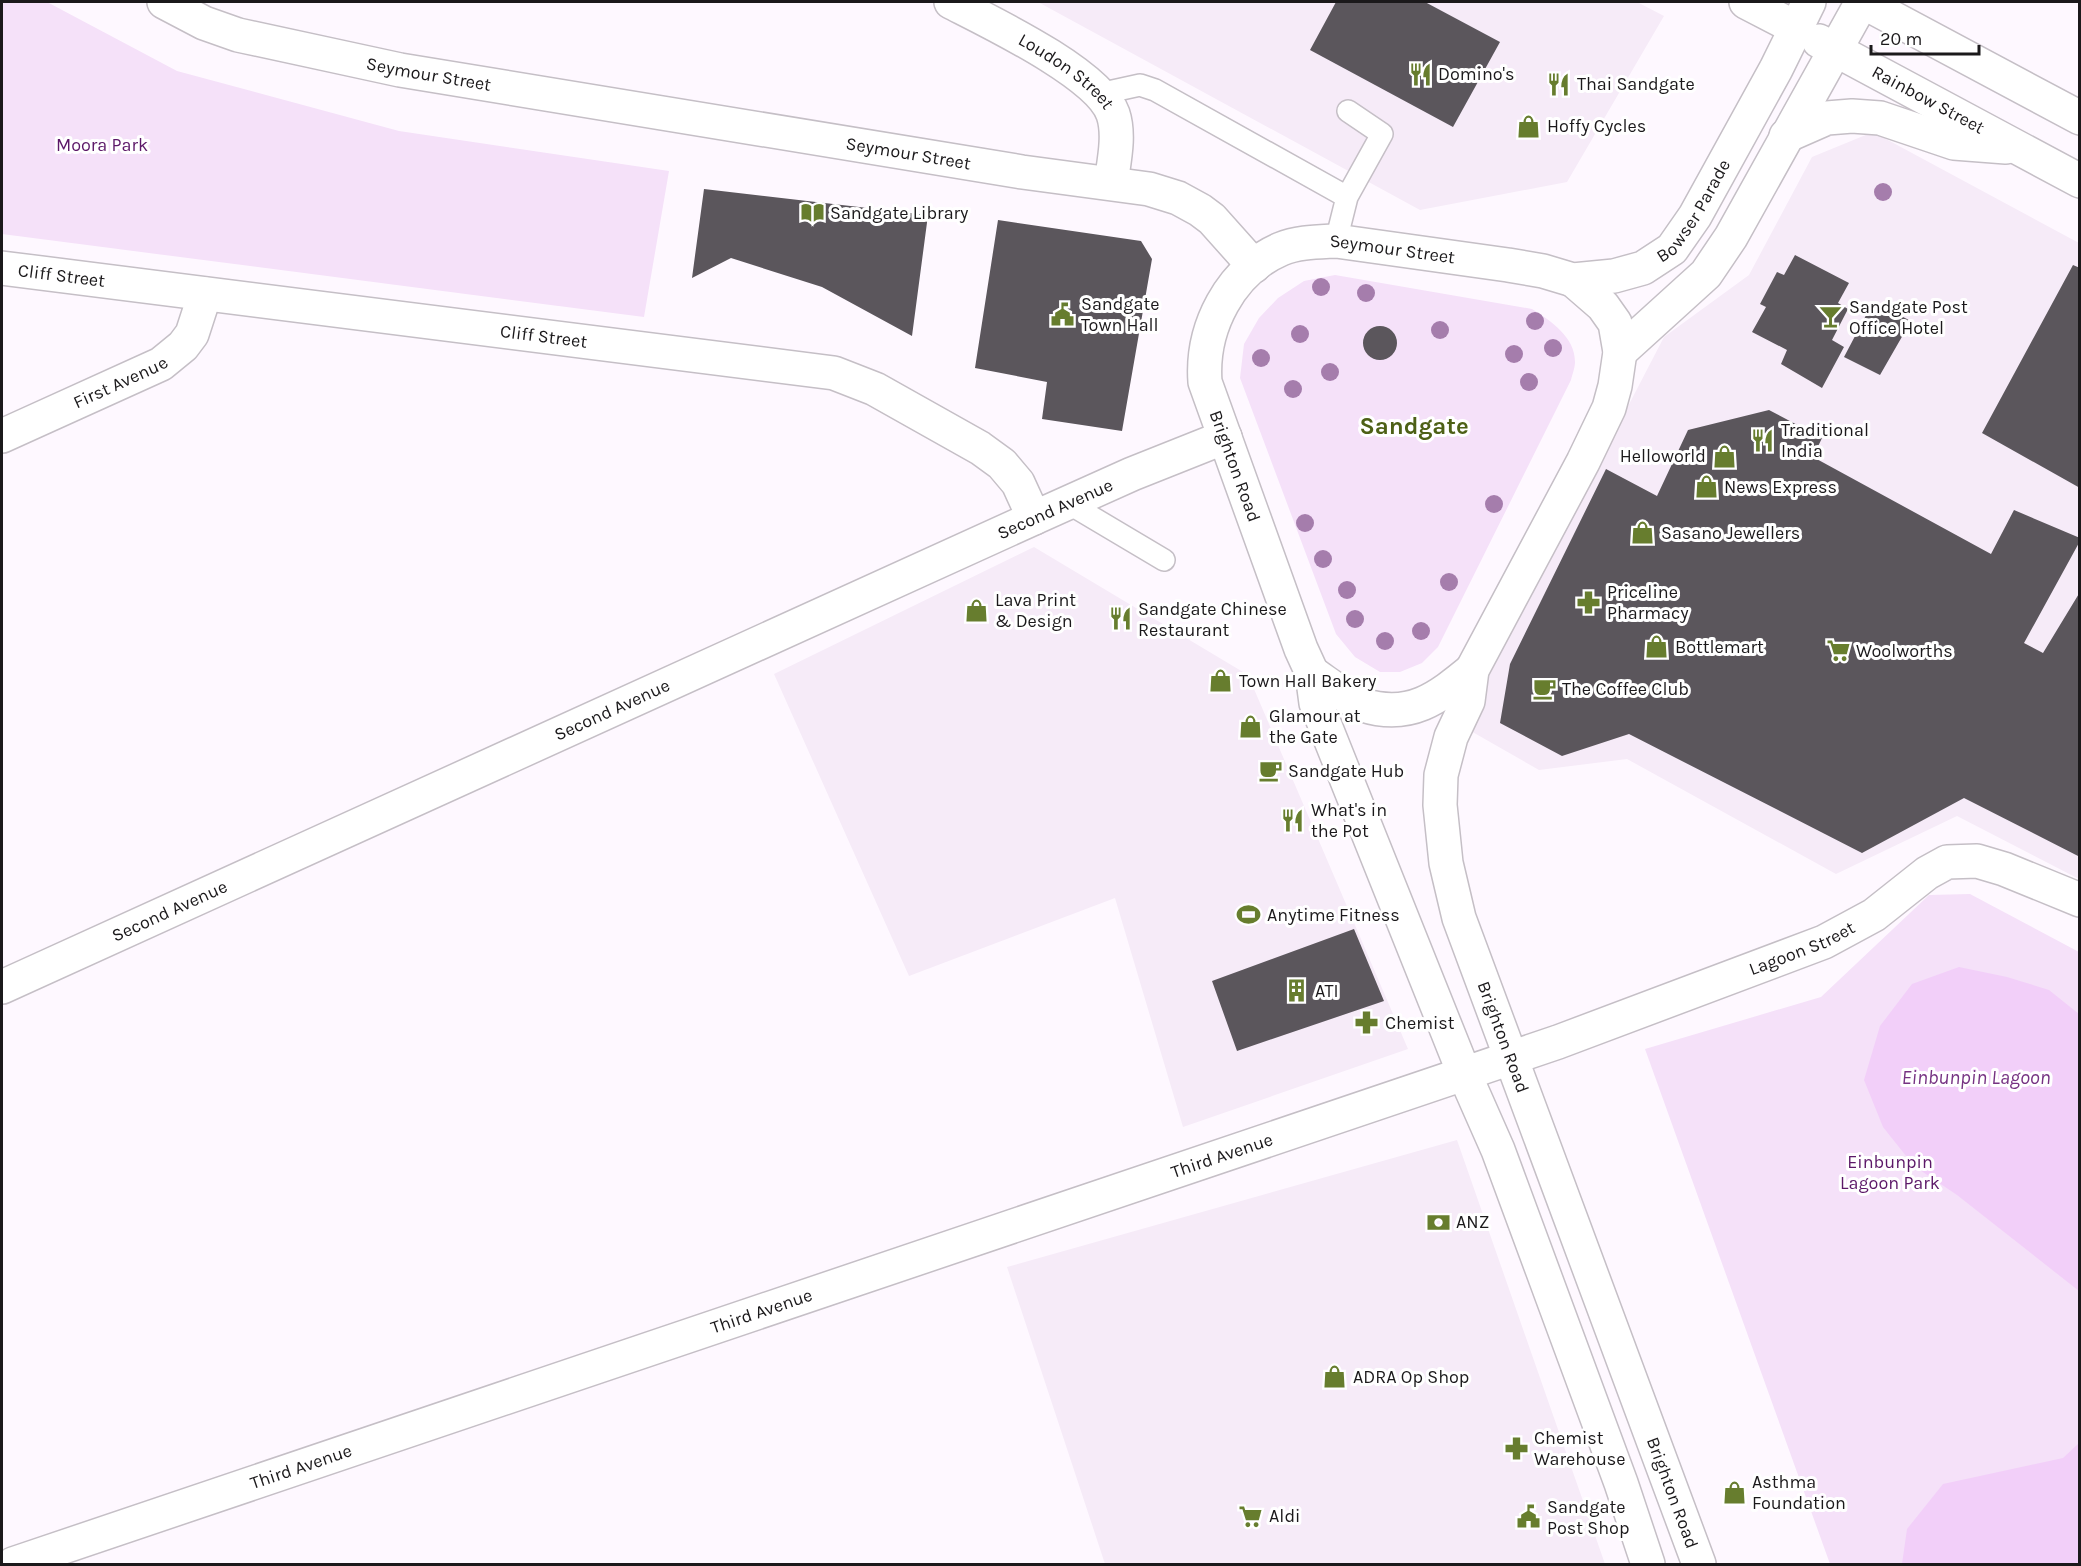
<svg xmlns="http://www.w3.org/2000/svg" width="2081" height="1566" viewBox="0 0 2081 1566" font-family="Karla,sans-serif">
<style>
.built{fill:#f6ebf8}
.green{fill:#f5e1f9}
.water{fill:#f2cff9}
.building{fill:#5b565c}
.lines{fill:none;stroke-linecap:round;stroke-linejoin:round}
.service-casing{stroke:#c5bfc6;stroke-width:24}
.minor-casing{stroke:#c5bfc6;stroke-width:36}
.tertiary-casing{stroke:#c5bfc6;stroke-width:36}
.secondary-casing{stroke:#c5bfc6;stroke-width:36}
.service{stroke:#fff;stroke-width:21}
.minor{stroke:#fff;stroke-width:33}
.tertiary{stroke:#fff;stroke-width:33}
.secondary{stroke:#fff;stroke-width:33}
.tree{fill:#a57dac}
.labels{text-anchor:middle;stroke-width:6;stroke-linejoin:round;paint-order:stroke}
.street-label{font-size:18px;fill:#1b191b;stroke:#fff}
.poi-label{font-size:18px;fill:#1b191b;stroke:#fff;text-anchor:start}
.park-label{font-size:18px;fill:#5c1868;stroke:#fff}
.water-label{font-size:20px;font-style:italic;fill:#763282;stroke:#fff}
.district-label{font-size:24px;font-weight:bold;fill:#4d6016;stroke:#fff}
</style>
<rect width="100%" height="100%" fill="#fef8ff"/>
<path class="built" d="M1038,2H1637L1664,16L1567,182L1420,210Z
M1873,132L2079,243V879L1957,816L1836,874L1627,759L1539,770L1462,726L1664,337L1749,275L1812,157Z
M1034,547L1248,675L1408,1049L1183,1127L1115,898L909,976L774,674Z
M1457,1140L1605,1564H1105L1007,1267Z"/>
<path class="green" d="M2,2H47L177,71L399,131L669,171L644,317L2,234Z
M1335,275L1532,309C1551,321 1575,337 1575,362C1575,368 1572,375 1571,380L1438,647L1422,663L1400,672H1380L1355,657L1336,634L1240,378L1244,344L1259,318L1278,298L1304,281Z
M1970,894L2079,952V1564H1830L1645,1049L1821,997L1929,895Z"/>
<path class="water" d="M1959,967L2007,977L2049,990L2079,1014V1291L1957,1195L1914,1166L1883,1127L1864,1080L1880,1026L1912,984Z
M2079,1443V1564H1902L1907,1529L1943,1484L2063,1458Z"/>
<path class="building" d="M1336,2H1425L1500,42L1453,127L1310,50Z
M704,189L928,215L912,336L822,287L731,258L692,278Z
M998,220L1141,241L1152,259L1122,431L1042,419L1047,382L975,368Z
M1795,255L1849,283L1838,303L1848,309L1832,340L1844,347L1822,388L1781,364L1787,350L1752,332L1766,307L1760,304L1777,272L1784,275Z
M2073,265L2080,268V488L1982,433Z
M1873,302L1911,321L1880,375L1844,357Z
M1363 343a17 17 0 1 1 34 0a17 17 0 1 1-34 0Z
M1769,410L1822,438L1813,457L1991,554L2014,510L2080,538V541L2024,643L2043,653L2080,592V857L1964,798L1862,853L1629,734L1562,756L1500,723L1510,664L1606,469L1657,496L1688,430Z
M1354,929L1384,1001L1237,1051L1212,981Z"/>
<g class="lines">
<defs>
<path id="service" d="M1099,94L1140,85L1155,90L1347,197
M1336,241L1347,197L1382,134L1348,111
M1068,503L1164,560"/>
<g id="minor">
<path id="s1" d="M951,2C990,22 1099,74 1113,114C1120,135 1114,161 1111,183"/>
<path id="s2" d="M2,436L161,364L183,346L192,334L205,294"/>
<path id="s3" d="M2,987L1034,518"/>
<path id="s4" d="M13,1564L1558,1042L1824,942L1874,915L1927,873L1947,862L1977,861L2004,869L2080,900"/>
</g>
<g id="tertiary">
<path id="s5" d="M164,2L204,23L238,35L400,70L1022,172L1149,189L1178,198L1200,210L1212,219L1254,266"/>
<path d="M1746,2L1796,28"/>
<path id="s6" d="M2,268L834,373L875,389L980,448L1002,464L1018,483L1034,518L1132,474L1225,437"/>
</g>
<g id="secondary">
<path d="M1863,2L2080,118"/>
<path id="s7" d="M1819,41L2080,181"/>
<path d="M1786,136L1827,118L1852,116L1880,118L1954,143L2006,147"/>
<path id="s8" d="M1573,280L1603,306L1615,323L1620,352L1615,386L1609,408L1583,462L1472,670L1468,701L1451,737L1441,775L1440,805L1446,863L1459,918L1699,1564"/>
<path d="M1620,352L1706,274L1731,237L1862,2"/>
<path d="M1312,673C1327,683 1347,699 1363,705C1410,720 1438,698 1472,670"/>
<path id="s9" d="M1648,1564L1621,1483L1498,1150L1464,1073L1316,703L1312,673L1301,649L1205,382C1201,328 1230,271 1281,249C1298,242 1317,242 1336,241L1508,265L1543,271L1573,280L1614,276L1643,268L1672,249L1695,216L1776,69L1809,2"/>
</g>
</defs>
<use href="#service" class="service-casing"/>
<use href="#minor" class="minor-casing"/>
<use href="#tertiary" class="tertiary-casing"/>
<use href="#secondary" class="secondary-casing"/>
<use href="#service" class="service"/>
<use href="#minor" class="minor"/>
<use href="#tertiary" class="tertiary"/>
<use href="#secondary" class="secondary"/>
</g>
<g class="tree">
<circle cx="1883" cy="192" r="9"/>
<circle cx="1321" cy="287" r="9"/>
<circle cx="1366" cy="293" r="9"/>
<circle cx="1535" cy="321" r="9"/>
<circle cx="1440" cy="330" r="9"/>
<circle cx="1300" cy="334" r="9"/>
<circle cx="1553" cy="348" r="9"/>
<circle cx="1514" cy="354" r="9"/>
<circle cx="1261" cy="358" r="9"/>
<circle cx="1330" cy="372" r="9"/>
<circle cx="1529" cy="382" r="9"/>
<circle cx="1293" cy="389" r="9"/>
<circle cx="1494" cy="504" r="9"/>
<circle cx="1305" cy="523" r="9"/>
<circle cx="1323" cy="559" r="9"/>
<circle cx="1449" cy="582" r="9"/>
<circle cx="1347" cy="590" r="9"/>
<circle cx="1355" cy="619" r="9"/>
<circle cx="1421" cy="631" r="9"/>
<circle cx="1385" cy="641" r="9"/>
</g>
<defs>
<symbol id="restaurant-bare" viewBox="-9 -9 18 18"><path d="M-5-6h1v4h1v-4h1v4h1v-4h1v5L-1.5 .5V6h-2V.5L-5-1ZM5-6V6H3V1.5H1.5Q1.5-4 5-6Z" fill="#677d2e" stroke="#fff" stroke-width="2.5" paint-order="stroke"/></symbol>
<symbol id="shop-bare" viewBox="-9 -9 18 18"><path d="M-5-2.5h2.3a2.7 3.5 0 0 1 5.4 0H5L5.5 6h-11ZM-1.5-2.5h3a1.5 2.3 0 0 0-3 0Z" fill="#677d2e" stroke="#fff" stroke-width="2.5" paint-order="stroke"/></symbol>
<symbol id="library-bare" viewBox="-9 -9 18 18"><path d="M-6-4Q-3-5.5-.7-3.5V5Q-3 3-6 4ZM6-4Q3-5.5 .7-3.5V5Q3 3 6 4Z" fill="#677d2e" stroke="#fff" stroke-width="2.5" paint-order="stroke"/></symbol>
<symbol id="civic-bare" viewBox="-9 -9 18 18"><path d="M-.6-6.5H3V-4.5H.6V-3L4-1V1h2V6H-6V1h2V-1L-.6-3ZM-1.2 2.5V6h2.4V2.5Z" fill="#677d2e" stroke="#fff" stroke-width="2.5" paint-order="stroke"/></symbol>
<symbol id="bar-bare" viewBox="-9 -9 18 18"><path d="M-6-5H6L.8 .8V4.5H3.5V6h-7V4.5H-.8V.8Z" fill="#677d2e" stroke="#fff" stroke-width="2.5" paint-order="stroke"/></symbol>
<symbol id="pharmacy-bare" viewBox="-9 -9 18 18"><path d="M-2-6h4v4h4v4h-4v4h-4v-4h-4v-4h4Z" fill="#677d2e" stroke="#fff" stroke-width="2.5" paint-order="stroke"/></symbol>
<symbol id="supermarket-bare" viewBox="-9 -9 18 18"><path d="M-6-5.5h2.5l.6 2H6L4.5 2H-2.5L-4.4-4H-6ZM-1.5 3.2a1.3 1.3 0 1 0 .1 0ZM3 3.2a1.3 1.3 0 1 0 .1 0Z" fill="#677d2e" stroke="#fff" stroke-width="2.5" paint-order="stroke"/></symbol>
<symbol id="cafe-bare" viewBox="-9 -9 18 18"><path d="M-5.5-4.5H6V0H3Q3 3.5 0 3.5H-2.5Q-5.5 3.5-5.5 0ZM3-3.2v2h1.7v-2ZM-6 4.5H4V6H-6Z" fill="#677d2e" stroke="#fff" stroke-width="2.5" paint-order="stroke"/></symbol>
<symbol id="stadium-bare" viewBox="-9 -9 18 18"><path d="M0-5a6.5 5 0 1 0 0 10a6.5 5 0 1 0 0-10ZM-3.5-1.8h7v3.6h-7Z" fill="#677d2e" stroke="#fff" stroke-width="2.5" paint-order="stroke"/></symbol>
<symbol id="building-bare" viewBox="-9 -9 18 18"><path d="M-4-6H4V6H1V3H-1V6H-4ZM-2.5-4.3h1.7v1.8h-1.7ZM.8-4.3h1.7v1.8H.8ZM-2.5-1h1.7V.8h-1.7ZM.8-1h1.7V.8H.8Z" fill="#677d2e" stroke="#fff" stroke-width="2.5" paint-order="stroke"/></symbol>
<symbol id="bank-bare" viewBox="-9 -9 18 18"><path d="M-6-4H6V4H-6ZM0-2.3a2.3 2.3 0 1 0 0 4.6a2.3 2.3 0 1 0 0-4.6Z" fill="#677d2e" stroke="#fff" stroke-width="2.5" paint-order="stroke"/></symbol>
</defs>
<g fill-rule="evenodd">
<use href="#restaurant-bare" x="1404" y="58" width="33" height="33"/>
<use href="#restaurant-bare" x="1542" y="68" width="33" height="33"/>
<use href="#shop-bare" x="1512" y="110" width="33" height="33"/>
<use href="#library-bare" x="796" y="196" width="33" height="33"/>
<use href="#civic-bare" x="1046" y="298" width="33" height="33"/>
<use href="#bar-bare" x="1814" y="300" width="33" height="33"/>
<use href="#restaurant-bare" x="1746" y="424" width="33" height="33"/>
<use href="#shop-bare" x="1708" y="440" width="33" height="33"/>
<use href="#shop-bare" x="1690" y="470" width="33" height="33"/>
<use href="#shop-bare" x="1626" y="516" width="33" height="33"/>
<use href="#pharmacy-bare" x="1572" y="586" width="33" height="33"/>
<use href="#shop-bare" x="960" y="594" width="33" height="33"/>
<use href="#restaurant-bare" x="1104" y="602" width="33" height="33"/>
<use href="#shop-bare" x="1640" y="630" width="33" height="33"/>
<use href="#supermarket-bare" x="1822" y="634" width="33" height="33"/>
<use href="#shop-bare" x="1204" y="664" width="33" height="33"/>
<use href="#cafe-bare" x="1528" y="672" width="33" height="33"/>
<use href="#shop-bare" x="1234" y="710" width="33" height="33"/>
<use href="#cafe-bare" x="1254" y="754" width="33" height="33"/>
<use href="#restaurant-bare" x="1276" y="804" width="33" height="33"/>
<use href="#stadium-bare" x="1232" y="898" width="33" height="33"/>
<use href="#building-bare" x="1280" y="974" width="33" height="33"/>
<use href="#pharmacy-bare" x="1350" y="1006" width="33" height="33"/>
<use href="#bank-bare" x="1422" y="1206" width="33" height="33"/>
<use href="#shop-bare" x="1318" y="1360" width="33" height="33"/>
<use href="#pharmacy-bare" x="1500" y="1432" width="33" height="33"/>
<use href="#shop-bare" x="1718" y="1476" width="33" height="33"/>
<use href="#supermarket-bare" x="1234" y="1500" width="33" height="33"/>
<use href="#civic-bare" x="1512" y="1500" width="33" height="33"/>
</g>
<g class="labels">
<g class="street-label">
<text dy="6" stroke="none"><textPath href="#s5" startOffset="276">Seymour Street</textPath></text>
<text dy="6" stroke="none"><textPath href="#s1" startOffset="135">Loudon Street</textPath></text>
<text dy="6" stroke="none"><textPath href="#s7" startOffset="124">Rainbow Street</textPath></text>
<text dy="6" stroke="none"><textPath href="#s5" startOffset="762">Seymour Street</textPath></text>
<text dy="6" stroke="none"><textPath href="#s9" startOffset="1872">Bowser Parade</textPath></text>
<text dy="6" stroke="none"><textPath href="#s9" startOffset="1539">Seymour Street</textPath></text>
<text dy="6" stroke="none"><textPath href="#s6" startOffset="60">Cliff Street</textPath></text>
<text dy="6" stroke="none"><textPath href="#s6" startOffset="546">Cliff Street</textPath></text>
<text dy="6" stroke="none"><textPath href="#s2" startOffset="130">First Avenue</textPath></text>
<text transform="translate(1235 466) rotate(70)" y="6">Brighton Road</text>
<text transform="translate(1055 509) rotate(-24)" y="6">Second Avenue</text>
<text dy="6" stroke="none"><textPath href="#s3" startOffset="670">Second Avenue</textPath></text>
<text dy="6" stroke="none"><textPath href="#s3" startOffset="184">Second Avenue</textPath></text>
<text dy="6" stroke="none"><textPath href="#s4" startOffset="1892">Lagoon Street</textPath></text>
<text dy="6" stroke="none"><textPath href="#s8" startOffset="825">Brighton Road</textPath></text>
<text dy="6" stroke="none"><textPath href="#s4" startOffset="1276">Third Avenue</textPath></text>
<text dy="6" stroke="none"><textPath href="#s4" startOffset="790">Third Avenue</textPath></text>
<text dy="6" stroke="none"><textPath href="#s4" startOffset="304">Third Avenue</textPath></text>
<text dy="6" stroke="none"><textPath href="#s8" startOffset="1311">Brighton Road</textPath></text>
</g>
<g class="poi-label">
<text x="1438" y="80">Domino's</text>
<text x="1577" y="90">Thai Sandgate</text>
<text x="1547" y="132">Hoffy Cycles</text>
<text x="830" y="219">Sandgate Library</text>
<text x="1081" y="310">Sandgate<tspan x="1081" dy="21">Town Hall</tspan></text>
<text x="1849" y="313">Sandgate Post<tspan x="1849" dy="21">Office Hotel</tspan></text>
<text x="1781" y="436">Traditional<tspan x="1781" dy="21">India</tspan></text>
<text x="1706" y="462" text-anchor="end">Helloworld</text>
<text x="1724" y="493">News Express</text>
<text x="1661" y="539">Sasano Jewellers</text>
<text x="1607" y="598">Priceline<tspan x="1607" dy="21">Pharmacy</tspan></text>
<text x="995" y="606">Lava Print<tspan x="995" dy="21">&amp; Design</tspan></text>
<text x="1138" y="615">Sandgate Chinese<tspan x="1138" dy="21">Restaurant</tspan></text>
<text x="1675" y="653">Bottlemart</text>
<text x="1856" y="657">Woolworths</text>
<text x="1239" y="687">Town Hall Bakery</text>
<text x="1562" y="695">The Coffee Club</text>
<text x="1269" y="722">Glamour at<tspan x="1269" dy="21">the Gate</tspan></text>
<text x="1288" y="777">Sandgate Hub</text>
<text x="1311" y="816">What's in<tspan x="1311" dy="21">the Pot</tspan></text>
<text x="1267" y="921">Anytime Fitness</text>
<text x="1315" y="997">ATI</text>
<text x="1385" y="1029">Chemist</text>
<text x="1456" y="1228">ANZ</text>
<text x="1353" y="1383">ADRA Op Shop</text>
<text x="1534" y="1444">Chemist<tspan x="1534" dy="21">Warehouse</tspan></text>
<text x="1752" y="1488">Asthma<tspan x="1752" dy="21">Foundation</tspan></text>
<text x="1547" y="1513">Sandgate<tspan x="1547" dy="21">Post Shop</tspan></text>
<text x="1269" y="1522">Aldi</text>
</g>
<g class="park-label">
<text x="102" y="151">Moora Park</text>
<text x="1890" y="1168">Einbunpin<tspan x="1890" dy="21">Lagoon Park</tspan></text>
</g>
<g class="water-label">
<text x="1976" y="1084">Einbunpin Lagoon</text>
</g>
<g class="district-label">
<text x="1414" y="434">Sandgate</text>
</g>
</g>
<rect width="2081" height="1566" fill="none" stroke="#1b191b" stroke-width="6"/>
<path d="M1871 45v9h108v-9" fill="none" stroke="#1b191b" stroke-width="3"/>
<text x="1880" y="45" font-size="18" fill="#1b191b" stroke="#ffffff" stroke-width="4.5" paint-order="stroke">20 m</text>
</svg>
